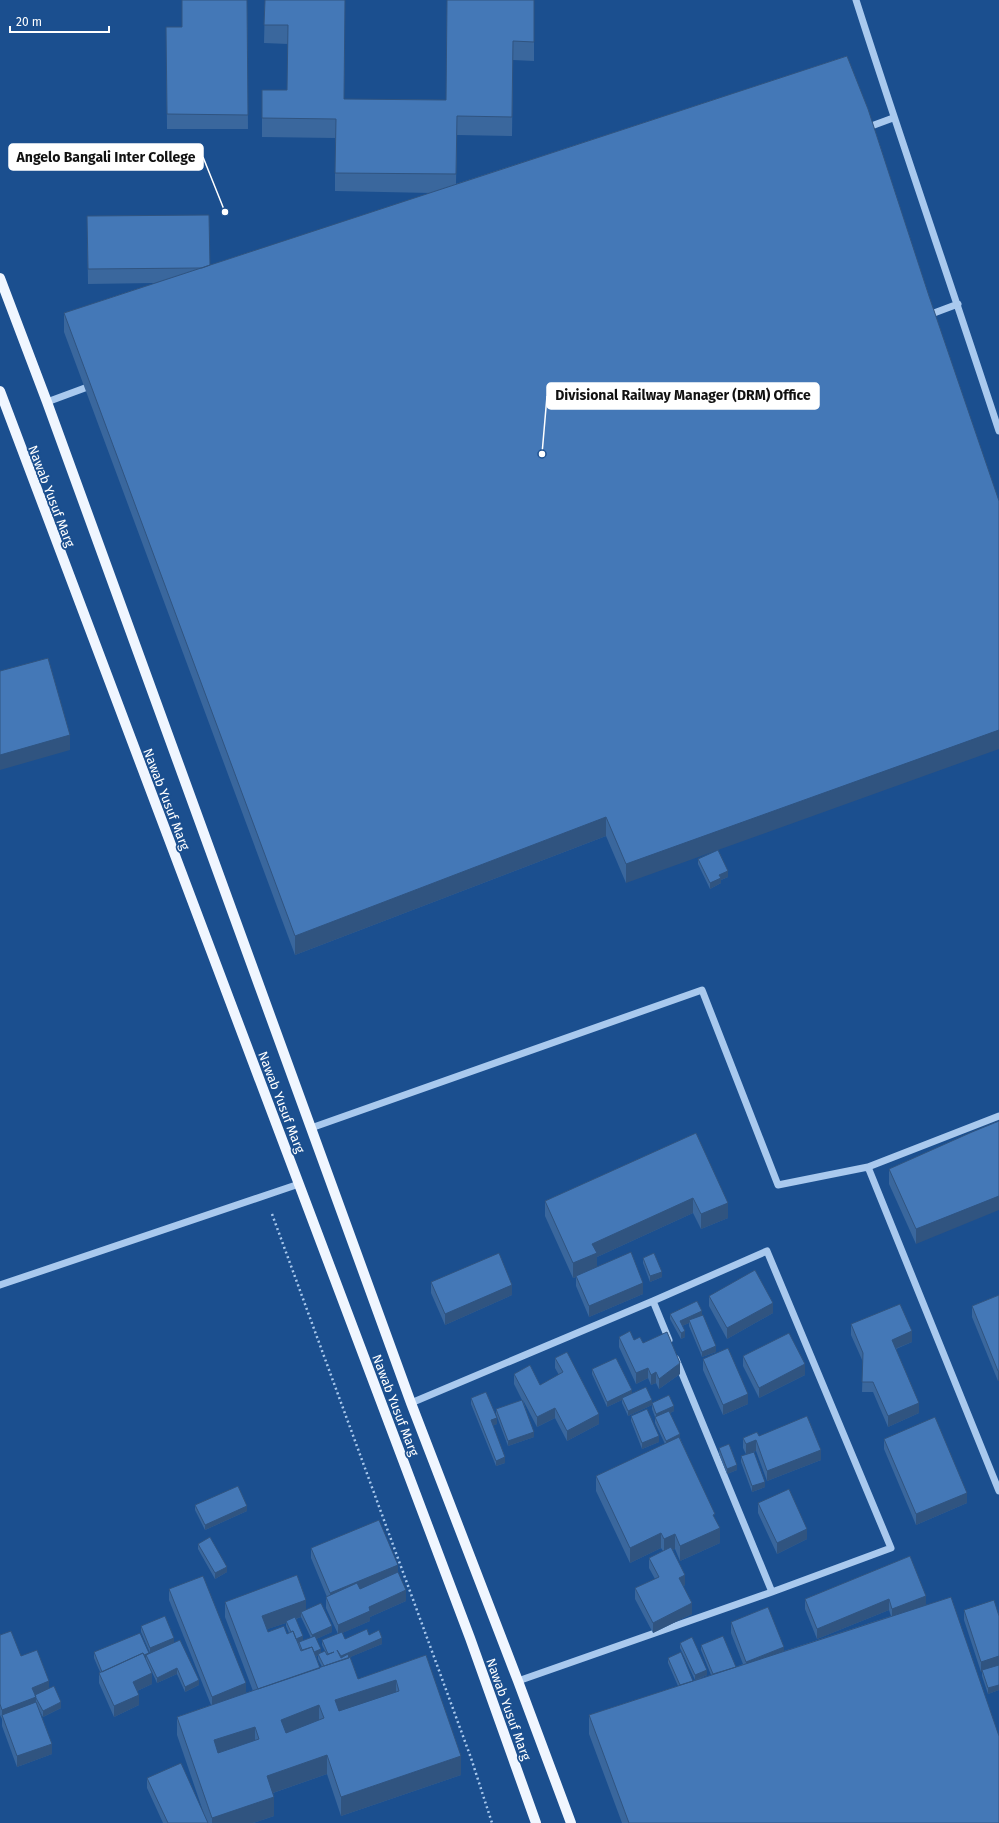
<svg xmlns="http://www.w3.org/2000/svg" width="999" height="1823" viewBox="0 0 999 1823" font-family="'Fira Sans',sans-serif">
<style>
.lines{fill:none;stroke-linecap:round;stroke-linejoin:round}
.path{stroke:#a9c9ee;stroke-width:2.5;stroke-dasharray:2 3;stroke-linecap:butt}
.minor{stroke:#a9c9ee;stroke-width:7}
.major{stroke:#f0f6ff;stroke-width:10}
.wall{fill:#3a679d;fill-rule:evenodd}
.shaded-wall{fill:#305480}
.building{fill:#4478b7;stroke:#305480;fill-rule:evenodd}
.labels{text-anchor:middle;stroke-width:3.5;stroke-linejoin:round;paint-order:stroke}
.street-label{font-size:13px;fill:#fff;stroke:#1b4f8f}
.leader{fill:none;stroke:#fff;stroke-width:1.5}
.callout-dot{fill:#fff;stroke:#1b4f8f;stroke-width:1.5}
.callout{fill:#fff;stroke:#fff;stroke-width:1.5}
.callout-label{font-size:14px;text-anchor:middle;font-weight:bold;fill:#111}
</style>
<rect width="100%" height="100%" fill="#1b4f8f"/>
<g class="lines">
<path class="path" d="M272,1214L471,1758L492,1823"/>
<path class="minor" d="M856,0C902,144 952,287 999,431
M866,128L893,118
M926,316L958,304
M47,402L93,385
M311,1128L702,990L778,1185L868,1167L999,1491
M868,1167L999,1116
M0,1285L299,1184
M653,1301L669,1340
M676,1359L772,1592
M411,1403L653,1301L767,1251L891,1548L772,1592L518,1681"/>
<path class="major" d="M0,278L47,402L411,1403L518,1681L571,1823
M0,391L470,1638L536,1823"/>
</g>
<path class="wall" d="M247,0L248,129H167L166,27H182Z
M265,0H345L344,99L446,100L534,0V61L513,60L512,136L457,135L456,184L847,56L626,883L606,836L295,955L64,332V313L155,283L88,284L87,216L210,265L431,193L335,191V138L262,137V90H287L288,44L264,43Z
M698,859L728,877L721,880V883L710,889L698,864Z
M972,1132L916,1244L889,1184V1169Z
M696,1133L728,1218L701,1229L693,1213L597,1257V1267L643,1294L589,1317L576,1286V1277L573,1278L545,1216V1201Z
M643,1258L662,1277L650,1282L643,1263Z
M431,1282L512,1295L445,1325L431,1293Z
M999,1295L998,1381L972,1317V1306Z
M709,1296L773,1313L727,1339L709,1306Z
M670,1314L702,1315L716,1352L702,1357L689,1326V1323L682,1326L685,1337L681,1339L670,1319Z
M851,1324L912,1342L896,1349L919,1413L888,1427L873,1392H862L863,1362L851,1335Z
M619,1337L634,1340L643,1343L680,1374L659,1389L656,1383L651,1385L648,1378L636,1384L619,1347Z
M743,1356L805,1375L759,1398L743,1366Z
M555,1358L599,1424L567,1441L555,1418L537,1427L523,1400L534,1437L508,1446L496,1414V1409L522,1400L514,1384V1374L540,1385L559,1375L555,1368Z
M703,1359L748,1404L723,1415L703,1370Z
M592,1369L632,1393L652,1403L674,1411L670,1413L680,1438L715,1519L720,1543L680,1561L675,1549L672,1550L685,1585L683,1586L692,1614L653,1633L635,1599V1588L655,1579L649,1568V1558L663,1551L661,1548L630,1563L596,1491V1476L665,1444L655,1423V1417L652,1409V1405L628,1416L622,1403V1400L607,1407L592,1374Z
M471,1398L497,1424L493,1425L505,1463L496,1466L471,1404Z
M631,1416L659,1442L642,1449L631,1421Z
M759,1436L821,1460L767,1481L756,1451L746,1454L743,1448V1438Z
M884,1439L967,1503L916,1525L884,1449Z
M719,1448L737,1470L727,1474L719,1454Z
M741,1456L765,1487L752,1492L741,1462Z
M758,1503L807,1539L777,1554L758,1513Z
M195,1505L247,1511L205,1530L195,1510Z
M198,1544L227,1572L215,1579L198,1549Z
M311,1548L398,1573L406,1601L370,1617V1621L342,1633L345,1639L369,1635L382,1644L350,1657L358,1679L426,1655L461,1775L341,1816L327,1774L273,1793L274,1816L253,1823H163L147,1788V1778L205,1817L177,1735V1717L211,1705L169,1600V1589L246,1693L253,1691L225,1617V1602L306,1610L332,1632L316,1639L321,1653L325,1651L322,1645V1640L338,1634L326,1608V1597H327L311,1558ZM301,1617L311,1638L303,1641L296,1619ZM286,1623V1626L289,1633L287,1634L268,1632L267,1629ZM318,1655V1659L322,1667L320,1668L316,1657Z
M910,1556L999,1823H622L589,1734V1715L678,1686L668,1663V1658L693,1681L695,1680L680,1648V1643L707,1675L696,1680L711,1675L701,1650V1645L736,1667L743,1664L731,1633V1622L784,1651L891,1616L889,1610L817,1639L805,1609V1599Z
M964,1610L999,1690L988,1694L982,1676V1672H981L964,1620Z
M141,1626L174,1643L199,1685L185,1692L177,1674L157,1683L151,1670L152,1684L137,1691L139,1705L114,1717L99,1683V1673L100,1672L94,1658V1652L149,1654L150,1653L141,1632Z
M0,1635L21,1656L49,1689L61,1708L43,1717L36,1704L52,1754L17,1767L2,1726V1719L0,1715Z"/>
<path class="shaded-wall" d="M999,730V749L626,883V864Z
M70,735V750L0,770V755Z
M606,817V836L295,955V936Z
M728,871V877L721,880V883L710,889V883L719,875Z
M999,1196V1210L916,1244V1229Z
M693,1198V1213L597,1257V1268L576,1276V1277L573,1278V1263L592,1244Z
M728,1203V1218L701,1229V1214Z
M662,1272V1277L650,1282V1276Z
M643,1283V1294L589,1317V1306Z
M512,1285V1295L445,1325V1314Z
M773,1303V1313L727,1339V1328Z
M702,1311V1317L689,1320V1323L680,1327V1321Z
M685,1331V1337L681,1339V1333Z
M912,1331V1342L892,1350V1340Z
M716,1346V1352L702,1357V1352Z
M680,1363V1374L659,1389V1379Z
M805,1364V1375L759,1398V1388Z
M648,1368V1378L636,1384V1373Z
M998,1371H999V1381H998Z
M656,1372V1383L651,1385V1375Z
M632,1390V1395L622,1398V1400L607,1407V1402Z
M748,1394V1404L723,1415V1405Z
M652,1400V1405L628,1416V1411Z
M919,1403V1413L888,1427V1416Z
M674,1406V1411L656,1420V1414Z
M555,1408V1418L537,1427V1417Z
M599,1414V1424L567,1441V1431Z
M497,1418V1424L491,1426V1420Z
M534,1432V1437L508,1446V1441Z
M680,1434V1439L666,1446V1441Z
M659,1436V1442L642,1449V1443Z
M756,1440V1451L746,1454V1444Z
M821,1450V1460L767,1481V1471Z
M505,1457V1463L496,1466V1461Z
M737,1465V1470L727,1474V1469Z
M765,1482V1487L752,1492V1486Z
M967,1493V1503L916,1525V1514Z
M247,1506V1511L205,1530V1525Z
M720,1528V1543L680,1561V1546Z
M807,1529V1539L777,1554V1543Z
M661,1533V1548L630,1563V1548Z
M675,1534V1549L664,1554V1539Z
M398,1565V1576L330,1604V1593Z
M227,1567V1572L215,1579V1573Z
M685,1575V1585L679,1588V1578Z
M406,1590V1601L370,1617V1621L338,1635V1625L369,1607Z
M926,1596V1606L892,1620V1609Z
M889,1599V1610L817,1639V1629Z
M306,1600V1615L301,1612V1617L286,1622V1621V1623L262,1631V1616Z
M692,1603V1614L653,1633V1623Z
M332,1626V1632L312,1641V1635Z
M303,1636V1641L294,1645V1640Z
M174,1638V1644L150,1654V1648Z
M382,1638V1644L341,1661V1656Z
M784,1647V1657L746,1672V1662Z
M321,1649V1654L305,1661V1656Z
M149,1653V1658L146,1655V1659L102,1672Z
M999,1656V1666L982,1670V1672H981V1662Z
M177,1668V1674L157,1683V1678Z
M707,1670V1675L695,1680V1675Z
M152,1673V1684L133,1693V1682Z
M199,1680V1685L185,1692V1687Z
M396,1680V1699L335,1719V1700Z
M49,1681V1691L35,1697L32,1688Z
M246,1683V1694L212,1707V1697Z
M999,1685V1690L988,1694V1688Z
M139,1695V1705L114,1717V1706Z
M36,1697V1708L2,1717V1710Z
M61,1702V1708L43,1717V1711Z
M319,1705V1724L281,1739V1720Z
M255,1727V1746L214,1759V1740Z
M52,1744V1754L17,1767V1756Z
M327,1755V1774L267,1795V1776Z
M461,1756V1775L341,1816V1797Z
M274,1797V1816L253,1823H212V1818Z"/>
<path class="building" d="M182,0H247L248,115L167,114L166,27H182Z
M265,0H345L344,99L446,100L447,0H534V42L513,41L512,117L457,116L456,174L335,173L336,119L262,118V90H287L288,25H264Z
M847,56L868,109L929,296L999,501V730L626,864L606,817L295,936L64,313Z
M209,215L210,265L202,268L88,269L87,216Z
M48,658L70,735L0,755V671Z
M718,850L728,871L719,875L721,878L710,883L698,859Z
M999,1121V1196L916,1229L889,1169L972,1132Z
M696,1133L728,1203L701,1214L693,1198L592,1244L597,1253L573,1263L545,1201Z
M631,1252L643,1283L589,1306L576,1276Z
M499,1253L512,1285L445,1314L431,1282Z
M654,1253L662,1272L650,1276L643,1258Z
M755,1270L773,1303L727,1328L709,1296Z
M999,1295V1371H998L972,1306Z
M697,1301L702,1311L680,1321L685,1331L681,1333L670,1314Z
M900,1304L912,1331L892,1340L919,1403L888,1416L873,1382H862L863,1353L851,1324Z
M703,1315L716,1346L702,1352L689,1320Z
M630,1331L634,1340L640,1337L643,1343L667,1332L680,1363L659,1379L656,1372L651,1375L648,1368L636,1373L619,1337Z
M789,1333L805,1364L759,1388L743,1356Z
M728,1348L748,1394L723,1405L703,1359Z
M567,1352L599,1414L567,1431L555,1408L537,1417L514,1374L530,1365L540,1385L563,1372L555,1358Z
M616,1358L632,1390L607,1402L592,1369Z
M646,1387L652,1400L628,1411L622,1398Z
M486,1392L497,1418L491,1420L505,1457L496,1461L471,1398Z
M669,1395L674,1406L656,1414L652,1403Z
M522,1400L534,1432L508,1441L496,1409Z
M647,1409L659,1436L642,1443L631,1416Z
M669,1411L680,1434L666,1441L655,1417Z
M807,1416L821,1450L767,1471L756,1440L746,1444L743,1438L757,1432L759,1436Z
M935,1417L967,1493L916,1514L884,1439Z
M679,1437L715,1514L713,1515L720,1528L680,1546L675,1534L664,1539L661,1533L630,1548L596,1476Z
M729,1444L737,1465L727,1469L719,1448Z
M754,1452L765,1482L752,1486L741,1456Z
M238,1486L247,1506L205,1525L195,1505Z
M789,1489L807,1529L777,1543L758,1503Z
M379,1520L398,1565L330,1593L311,1548Z
M210,1537L227,1567L215,1573L198,1544Z
M671,1547L685,1575L679,1578L692,1603L653,1623L635,1588L659,1577L649,1558Z
M910,1556L926,1596L892,1609L889,1599L817,1629L805,1599Z
M398,1572L406,1590L369,1607L370,1611L338,1625L326,1597L357,1583L360,1589Z
M297,1575L306,1600L262,1616L268,1632L284,1626L287,1634L293,1631L301,1651L312,1647L320,1668L258,1689L225,1602Z
M203,1576L246,1683L212,1697L169,1589Z
M951,1597L999,1736V1823H629L589,1715Z
M994,1600L999,1616V1656L981,1662L964,1610Z
M321,1603L332,1626L312,1635L301,1612Z
M768,1607L784,1647L746,1662L731,1622Z
M165,1616L174,1638L150,1648L141,1626Z
M295,1617L303,1636L296,1639L293,1631L291,1632L286,1621Z
M367,1629L369,1635L379,1630L382,1638L341,1656L337,1650L341,1658L348,1654L349,1658L324,1666L318,1654L325,1651L327,1655L334,1652L328,1654L322,1640L342,1632L345,1639Z
M11,1631L21,1656L37,1650L49,1681L32,1688L36,1697L2,1710L0,1704V1635Z
M140,1633L149,1653L144,1655L143,1653L102,1672L94,1652Z
M315,1636L321,1649L314,1652L312,1647L302,1650L299,1642Z
M723,1636L736,1667L713,1674L701,1645Z
M692,1637L707,1670L695,1675L680,1643Z
M180,1640L199,1680L185,1687L177,1668L157,1678L146,1655Z
M681,1652L693,1681L680,1685L668,1658Z
M143,1653L152,1673L133,1682L139,1695L114,1706L99,1673Z
M426,1655L461,1756L341,1797L327,1755L267,1776L274,1797L212,1818L177,1717L350,1657L358,1679ZM396,1680L399,1691L339,1711L335,1700ZM319,1705L324,1718L286,1733L281,1720ZM255,1727L259,1739L218,1753L214,1740Z
M999,1665V1685L988,1688L982,1670Z
M54,1686L61,1702L43,1711L36,1698L35,1695Z
M36,1702L52,1744L17,1756L2,1715Z
M181,1763L208,1823H168L147,1778Z"/>
<g class="labels">
<g class="street-label">
<text transform="translate(52 496) rotate(69)" y="5">Nawab Yusuf Marg</text>
<text transform="translate(167 799) rotate(69)" y="5">Nawab Yusuf Marg</text>
<text transform="translate(282 1102) rotate(69)" y="5">Nawab Yusuf Marg</text>
<text transform="translate(396 1405) rotate(69)" y="5">Nawab Yusuf Marg</text>
<text transform="translate(509 1709) rotate(70)" y="5">Nawab Yusuf Marg</text>
</g>
</g>
<path class="leader" d="M225 212L203 157M542 454L547 396"/>
<g class="callout-dot">
<circle cx="225" cy="212" r="4"/>
<circle cx="542" cy="454" r="4"/>
</g>
<g class="callout">
<rect x="9" y="144" width="194" height="26" rx="4"/>
<rect x="547" y="383" width="272" height="26" rx="4"/>
</g>
<g class="callout-label">
<text x="106" y="162">Angelo Bangali Inter College</text>
<text x="683" y="400">Divisional Railway Manager (DRM) Office</text>
</g>
<path d="M10 26v6h99v-6" fill="none" stroke="#ffffff" stroke-width="2"/>
<text x="16" y="26" font-size="12" fill="#ffffff" stroke="#1b4f8f" stroke-width="3" paint-order="stroke">20 m</text>
</svg>
